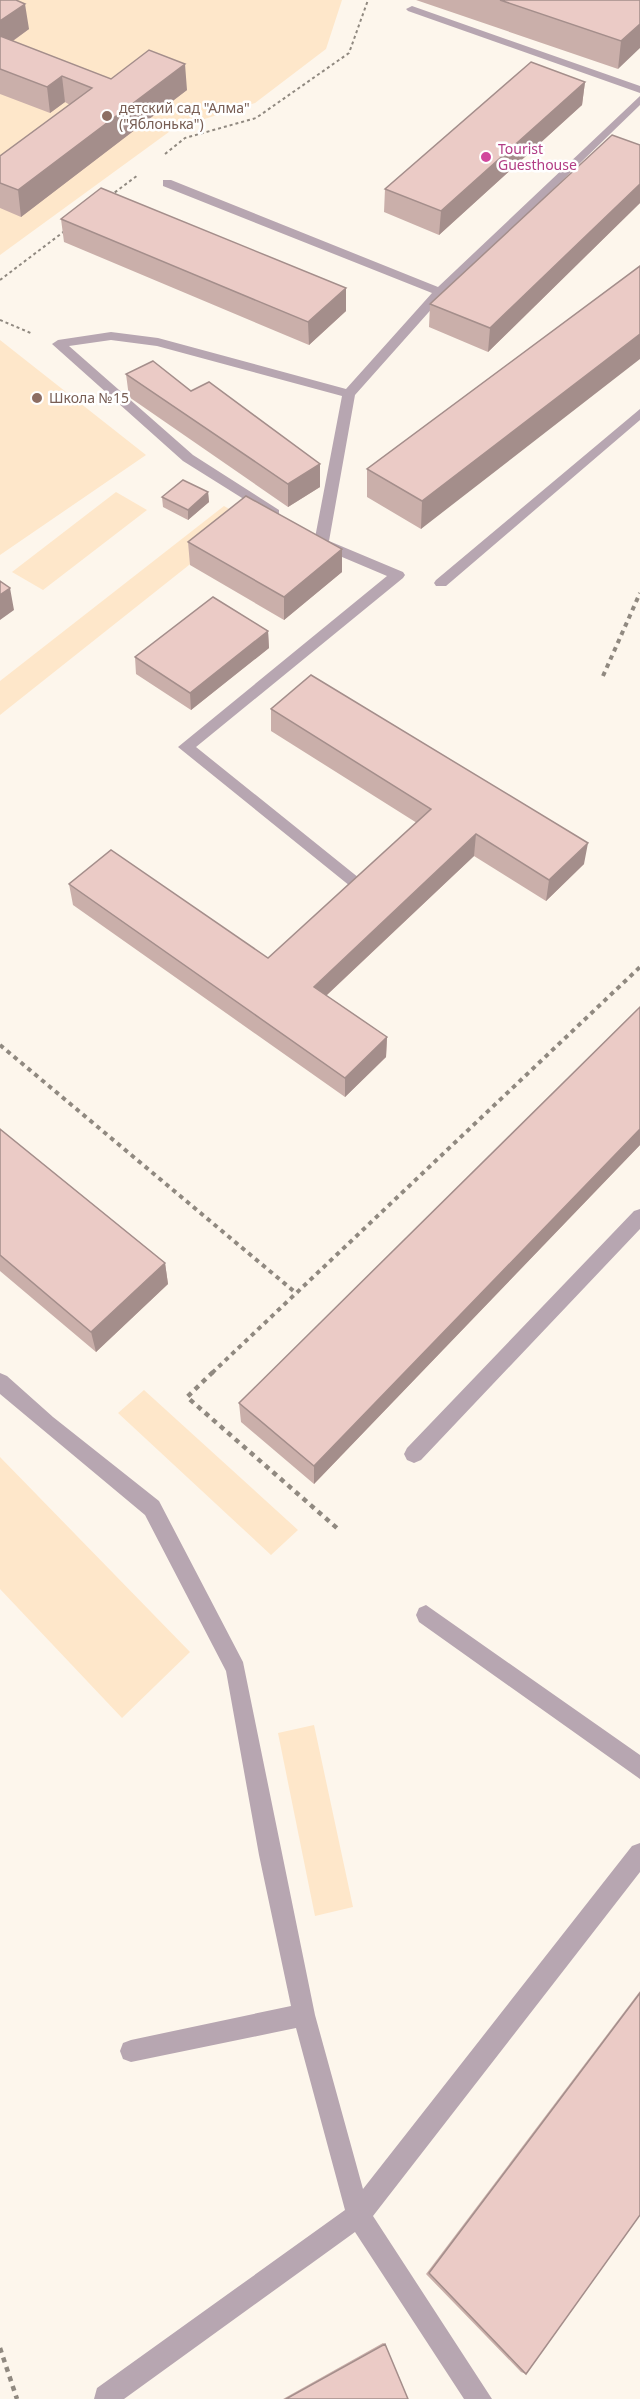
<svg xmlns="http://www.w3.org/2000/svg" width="640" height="2399" viewBox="0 0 640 2399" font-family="'Noto Sans',sans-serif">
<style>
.built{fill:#fee7ca}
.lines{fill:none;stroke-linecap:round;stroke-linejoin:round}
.path-far2{stroke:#908980;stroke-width:2;stroke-dasharray:3 3;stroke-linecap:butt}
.path-far1{stroke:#908980;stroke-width:4;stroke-dasharray:4.5 4.5;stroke-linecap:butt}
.path{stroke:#908980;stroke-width:4.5;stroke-dasharray:5 5;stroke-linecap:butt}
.minor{fill:#b7a6b1;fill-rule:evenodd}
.wall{fill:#caafaa}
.shaded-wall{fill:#a48e8b}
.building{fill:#ebcbc6;stroke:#a48e8b;stroke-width:1.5}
.education-dot{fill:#8d6e63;stroke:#fff;stroke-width:2}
.hotel-dot{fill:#d1479c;stroke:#fff;stroke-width:2}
.labels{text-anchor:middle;stroke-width:5;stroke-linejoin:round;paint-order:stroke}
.far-education-label{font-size:14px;fill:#785e54;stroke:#fff;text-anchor:start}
.far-hotel-label{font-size:14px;fill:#b23c85;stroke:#fff;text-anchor:start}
</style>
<rect width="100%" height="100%" fill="#fdf6ec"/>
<path class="built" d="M0,0H342L326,49L255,103L173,129L0,255Z
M0,340L146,455L0,555Z
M116,492L147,510L43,590L12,572Z
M224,506L247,519L0,715V681Z
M144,1390L298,1530L271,1555L118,1413Z
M0,1457L190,1652L122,1718L0,1589Z
M314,1725L353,1907L315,1916L278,1733Z"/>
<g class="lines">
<path class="path-far2" d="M165,154L185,138L256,118L349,53L368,0
M110,196L138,175
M0,280L66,230
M0,320L33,334"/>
<path class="path-far1" d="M603,676L640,593
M0,1045L296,1293
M212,1373L640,967"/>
<path class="path" d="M213,1372L187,1397L338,1529
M0,2348L17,2399"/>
<path class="minor" d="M412,6L640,86V93L408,11L406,9Z
M640,96V105L444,295L355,395L329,541L403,572L405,575L403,578L196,747L364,882L356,888L350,886L178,747L387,576L316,546L314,543L342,396L157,346L111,340L69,346L193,455L279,510V516L274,518L183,461L52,344L58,340L111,332L158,338L346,389L432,293L163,186V180H171L438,287Z
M640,409V420L446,586H436L434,583L436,580Z
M640,1209V1229L421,1460L414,1463L407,1460L404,1454L407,1448L634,1211Z
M0,1373L7,1376L53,1417L159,1501L243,1662L315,2015L363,2189L632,1846L640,1843V1872L373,2216L492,2399H464L355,2232L124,2399H94L97,2388L345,2210L296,2028L131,2062L123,2059L120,2051L123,2043L131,2040L291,2006L259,1855L226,1671L145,1515L0,1394Z
M426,1605L640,1755V1779L419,1622L416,1615L419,1608Z"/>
</g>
<path class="wall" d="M0,0L29,29L13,41L111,79L187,90L21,217L0,208V156L70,105L65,102L50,113L0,94Z
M416,0H640L618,69Z
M585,82L582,105L439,235L384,212L385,189Z
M640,145V203L488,352L429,327L430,304Z
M61,219L346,311L309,345L64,242Z
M640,266L421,529L367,497V469Z
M126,374L191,391L320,487L288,507L129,397Z
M208,492L209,502L188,520L163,507L162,497Z
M188,542L342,549V572L284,620L190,565Z
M268,631L269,648L191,710L136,674L135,657Z
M271,709L584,864L546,901L474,856L326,996L387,1037L386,1057L345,1097L73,905L69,884L268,958L417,823L271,731Z
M640,1007V1145L314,1484L241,1422L239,1403Z
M0,1129L165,1263L168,1284L96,1352L0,1271Z
M640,1991V2215L526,2374L521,2372L426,2274Z
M383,2343L385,2344L408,2399H283Z"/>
<path class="shaded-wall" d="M25,4L29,29L0,50V21Z
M640,24V48L618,69L621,41Z
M185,64L187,90L21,217L18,190Z
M62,76L65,102L50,113L47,87Z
M585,82L582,105L439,235L441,211Z
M640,184V203L488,352L490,328Z
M346,288V311L309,345L308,322Z
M640,334V359L421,529L422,501Z
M320,464V487L288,507V484Z
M208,492L209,502L188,520V510Z
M342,549V572L284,620V597Z
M10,588L14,610L0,620V595Z
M268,631L269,648L191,710L190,693Z
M476,834L474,856L314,1007V987Z
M588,843L584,864L546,901L549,880Z
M387,1037L386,1057L345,1097V1078Z
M640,1129V1145L314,1484V1466Z
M165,1263L168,1284L96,1352L91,1332Z"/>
<path class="building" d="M0,0H16L25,4L0,21Z
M500,0H640V24L621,41Z
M0,36L111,79L149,50L185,64L18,190L0,183V156L92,88L62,76L47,87L0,69Z
M531,62L585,82L441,211L385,189Z
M612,135L640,145V184L490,328L430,304Z
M101,188L346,288L308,322L61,219Z
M640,266V334L422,501L367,469Z
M153,361L191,391L209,382L320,464L288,484L126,374Z
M183,480L208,492L188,510L162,497Z
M246,496L342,549L284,597L188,542Z
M0,581L10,588L0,595Z
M213,597L268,631L190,693L135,657Z
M311,675L588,843L549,880L476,834L314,987L387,1037L345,1078L69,884L111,850L268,958L431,809L271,709Z
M640,1007V1129L314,1466L239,1403Z
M0,1129L165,1263L91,1332L0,1255Z
M640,1993V2215L526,2374L429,2273Z
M385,2344L408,2399H286Z"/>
<g class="education-dot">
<circle cx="107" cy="116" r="6"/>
<circle cx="37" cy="398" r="6"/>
</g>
<circle class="hotel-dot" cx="486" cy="157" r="6"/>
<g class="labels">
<g class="far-education-label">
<text x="119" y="113">детский сад "Алма"<tspan x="119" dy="16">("Яблонька")</tspan></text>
<text x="49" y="403">Школа №15</text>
</g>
<g class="far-hotel-label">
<text x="498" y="154">Tourist<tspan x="498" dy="16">Guesthouse</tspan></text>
</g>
</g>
</svg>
